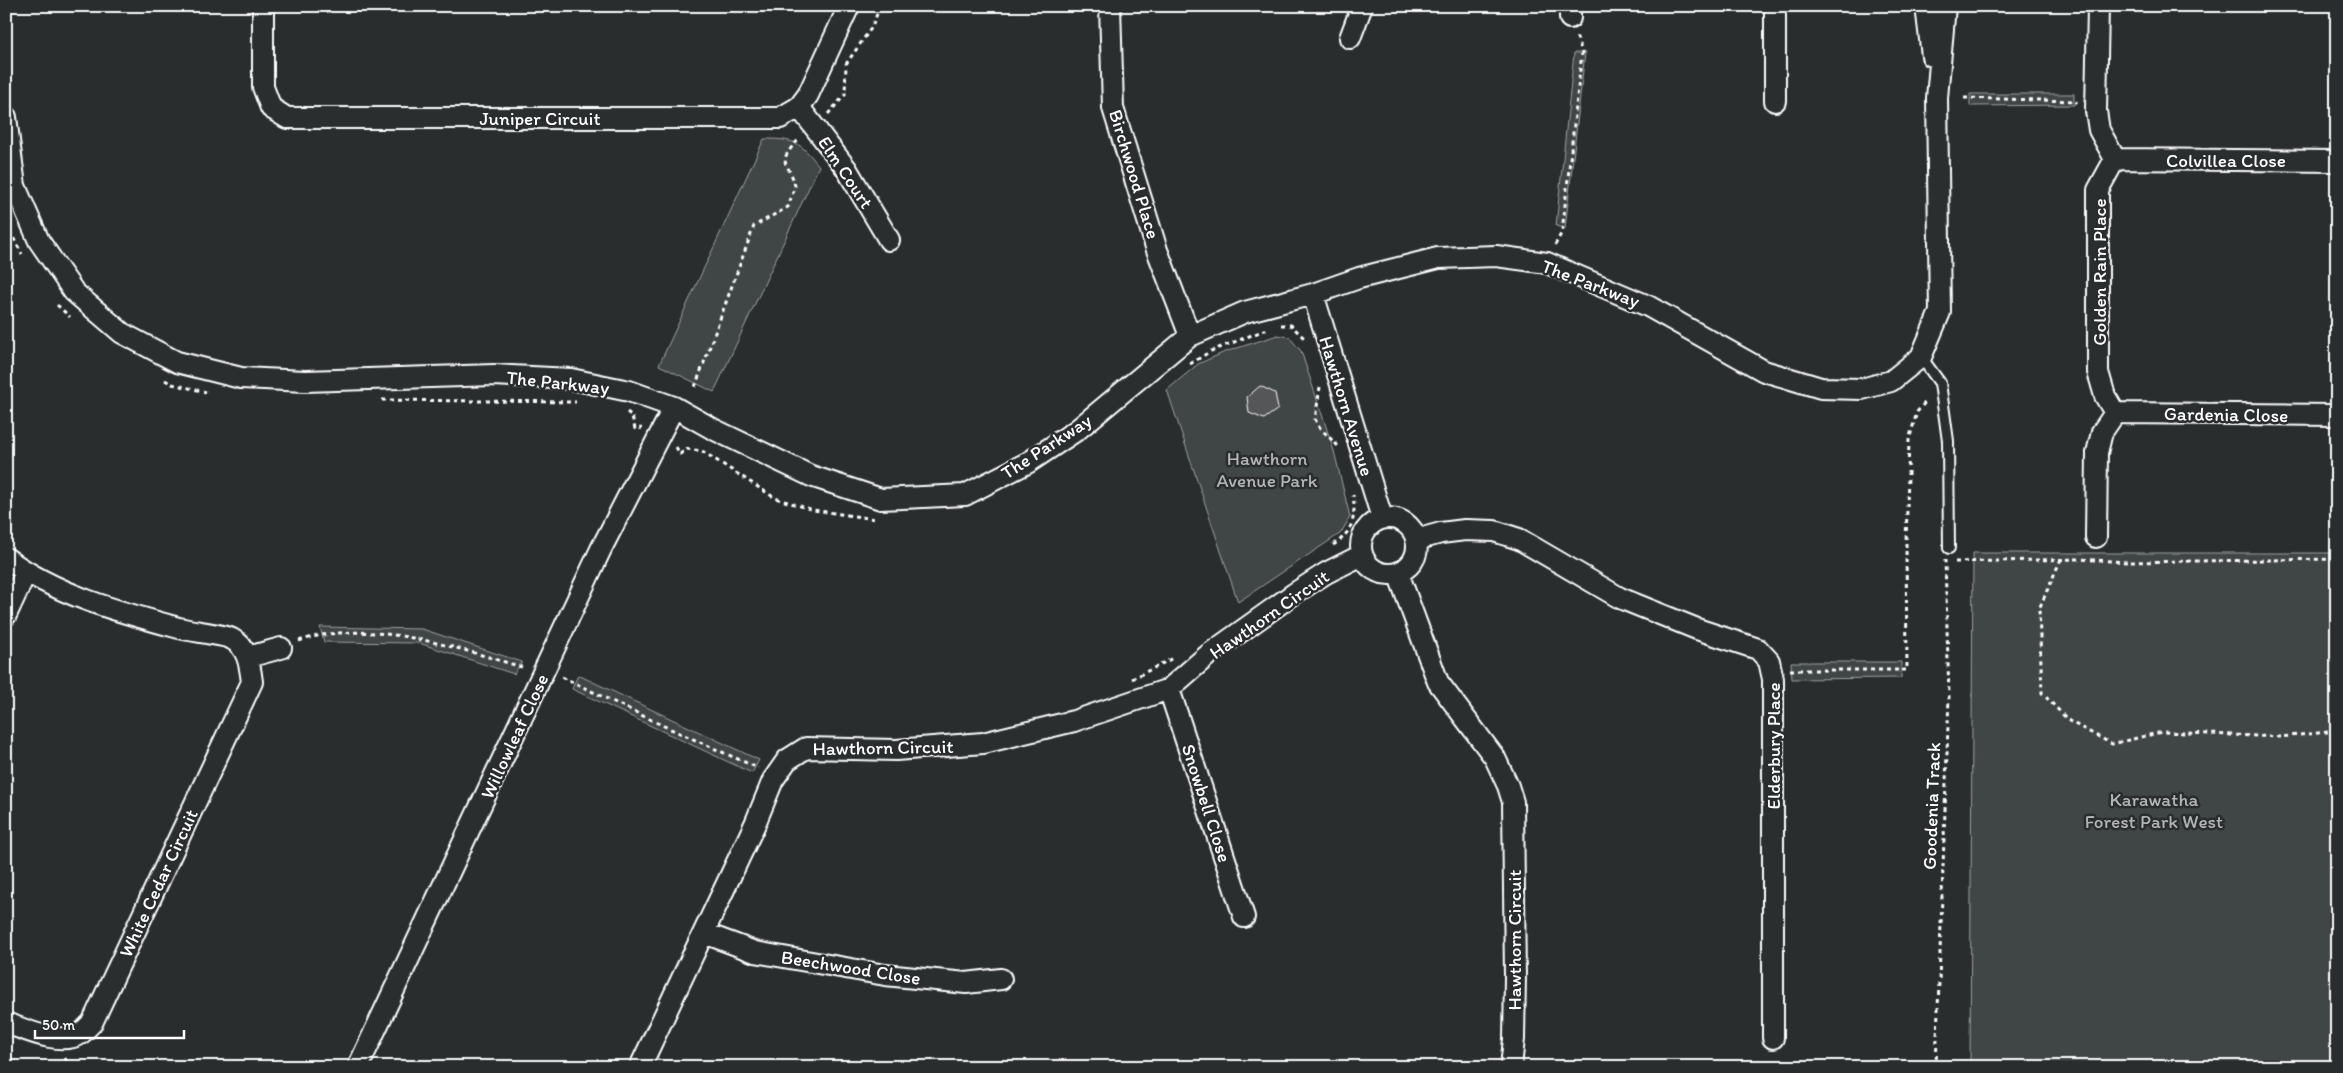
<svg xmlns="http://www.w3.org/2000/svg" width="2343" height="1073" viewBox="0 0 2343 1073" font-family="Itim,sans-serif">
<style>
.green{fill:#414445;stroke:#a0a2a2}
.building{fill:#555758;stroke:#fff}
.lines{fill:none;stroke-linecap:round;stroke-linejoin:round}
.service-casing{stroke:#fff;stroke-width:14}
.minor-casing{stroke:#fff;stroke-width:24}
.path{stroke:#fff;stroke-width:3;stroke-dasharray:4 4;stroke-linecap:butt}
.service{stroke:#2a2d2e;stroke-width:10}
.minor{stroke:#2a2d2e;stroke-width:20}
.labels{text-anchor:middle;stroke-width:5;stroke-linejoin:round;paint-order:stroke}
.street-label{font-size:19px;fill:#fff;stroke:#2a2d2e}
.park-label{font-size:19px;fill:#b3b4b5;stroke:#2a2d2e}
</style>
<rect width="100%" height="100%" fill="#2a2d2e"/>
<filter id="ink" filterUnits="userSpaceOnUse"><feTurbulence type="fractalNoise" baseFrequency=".02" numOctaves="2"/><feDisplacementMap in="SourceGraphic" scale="10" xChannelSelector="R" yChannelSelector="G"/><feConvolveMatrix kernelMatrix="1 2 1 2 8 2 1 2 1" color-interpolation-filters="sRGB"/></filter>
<g filter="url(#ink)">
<path class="green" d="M1574,53H1585L1565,229L1556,226Z
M1970,94H2074V105L1970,106Z
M764,139C795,139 800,142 819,166L714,392L659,365Z
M1278,335L1289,337L1301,351L1334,451L1350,517L1341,533L1238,602L1167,390L1198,364L1225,352Z
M1973,553H2337V1067H1970Z
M320,627L422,629L522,662L514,674L419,643L324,642Z
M1791,662H1901V678L1792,679Z
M578,675L759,760L752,773L572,689Z"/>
<path class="building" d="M1260,386L1275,393L1278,409L1264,419L1249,413L1247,397Z"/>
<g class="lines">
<defs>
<path id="service" d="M1921,357L1940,383L1948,441L1949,548"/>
<path id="minor" d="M263,6V87L271,108L287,118H780L799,107L808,95L849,6
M1110,6L1113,108L1157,250L1190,336
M1926,6L1932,56
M1570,18V6
M1350,38L1362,6
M1775,101V6
M799,107L846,168L889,240
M6,117L15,186L39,241L74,292L122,333L177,362L241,378L305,381L494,375L571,379L629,391L674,407L713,429L811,476L881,499L965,495L1029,462L1077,430L1190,336L1245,312L1313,294L1359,278L1438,258L1496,256L1547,263L1648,306L1764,371L1821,388L1862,389L1891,381L1921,357L1940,312L1937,98L1945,6
M2115,159L2337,161
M1313,294L1382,518
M2115,413L2337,415
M1361 546a28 28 0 1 1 56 0a28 28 0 1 1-56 0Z
M2096,537L2097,453L2102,432L2115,413L2105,396L2098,372V190L2115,159L2099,130L2096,111L2098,6
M1416,540L1441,533L1465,530L1494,531L1519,539L1620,598L1697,629L1758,649L1769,661L1773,679V1038
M6,558C56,595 120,612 179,628C190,631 226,635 232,639C248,647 250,666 252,682L92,1023C88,1026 85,1031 80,1034C61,1046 26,1030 6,1023
M1398,573L1438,682L1495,758L1508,786L1513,802L1515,977L1514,1039L1511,1067
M6,615L26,572
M248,657L281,648
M1169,689L1244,917
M704,933L755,952L885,975L966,983L1001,979
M358,1067L601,549L674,407
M640,1067L755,824L773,780L787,760L806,748L896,750L983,743L1074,721L1169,689L1208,655L1295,593L1326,573L1362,555"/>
</defs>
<use href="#service" class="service-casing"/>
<use href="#minor" class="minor-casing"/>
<path class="path" d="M1964,98L2075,101L2077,103
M828,114L845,95L846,64L872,27L880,6
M6,224L22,254
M1555,245L1562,232L1582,52L1576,35
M57,305L70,317
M1281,325H1291L1304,338
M1190,364L1211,351L1270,328
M165,380L172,384L206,392
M695,387L754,226L788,207L795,186C789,159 774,166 799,139
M1320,387L1315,419L1319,427L1338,446
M382,400L576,402
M627,412L632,416L635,429L642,428
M676,447L680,454L687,449L702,451L775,498L813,510L875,519
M1333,545C1353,533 1356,516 1353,495
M2061,559L2039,609L2042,693L2069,721L2112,744L2162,732L2280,737L2337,731
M1955,562L2079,559L2127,562L2337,559
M299,641C369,617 457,648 525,668
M1790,670H1907L1906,543L1909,440L1917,412L1927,400
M562,677L664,726L758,768
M1132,679L1173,658
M65,1058L69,1067
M1936,1067L1949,696L1945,560"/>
<use href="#service" class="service"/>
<use href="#minor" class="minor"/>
</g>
</g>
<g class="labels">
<g class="street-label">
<text x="540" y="125">Juniper Circuit</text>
<text x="2226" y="167">Colvillea Close</text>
<text transform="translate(846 172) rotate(56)" y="7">Elm Court</text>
<text transform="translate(1135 174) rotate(73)" y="7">Birchwood Place</text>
<text transform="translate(2099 272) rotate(-90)" y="7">Golden Rain Place</text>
<text transform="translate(1591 283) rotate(21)" y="7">The Parkway</text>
<text transform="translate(558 382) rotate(6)" y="7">The Parkway</text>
<text transform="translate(1347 406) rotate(73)" y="7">Hawthorn Avenue</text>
<text transform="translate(2226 414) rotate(1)" y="7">Gardenia Close</text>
<text transform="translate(1046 446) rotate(-33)" y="7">The Parkway</text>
<text transform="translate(1269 614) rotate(-35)" y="7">Hawthorn Circuit</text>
<text transform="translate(514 736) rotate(-65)" y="7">Willowleaf Close</text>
<text transform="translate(1773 746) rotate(-90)" y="7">Elderbury Place</text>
<text transform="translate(883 747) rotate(-1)" y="7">Hawthorn Circuit</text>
<text transform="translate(1207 803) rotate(72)" y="7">Snowbell Close</text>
<text transform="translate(1931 806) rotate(-88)" y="7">Goodenia Track</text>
<text transform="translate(158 883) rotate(-65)" y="7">White Cedar Circuit</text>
<text transform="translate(1514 940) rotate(-90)" y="7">Hawthorn Circuit</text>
<text transform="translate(851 967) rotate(9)" y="7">Beechwood Close</text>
</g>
<g class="park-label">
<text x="1267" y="465">Hawthorn<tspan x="1267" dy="22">Avenue Park</tspan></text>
<text x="2154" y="806">Karawatha<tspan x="2154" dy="22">Forest Park West</tspan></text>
</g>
</g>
<rect width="2343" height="1073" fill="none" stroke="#2a2d2e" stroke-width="25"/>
<rect x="12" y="12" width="2318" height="1048" fill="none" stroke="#fff" stroke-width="2" filter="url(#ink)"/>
<path d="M35 1030v8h149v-8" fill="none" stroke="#ffffff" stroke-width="2.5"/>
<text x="42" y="1030" font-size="15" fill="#ffffff" stroke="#2a2d2e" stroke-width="4" paint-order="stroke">50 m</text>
</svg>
